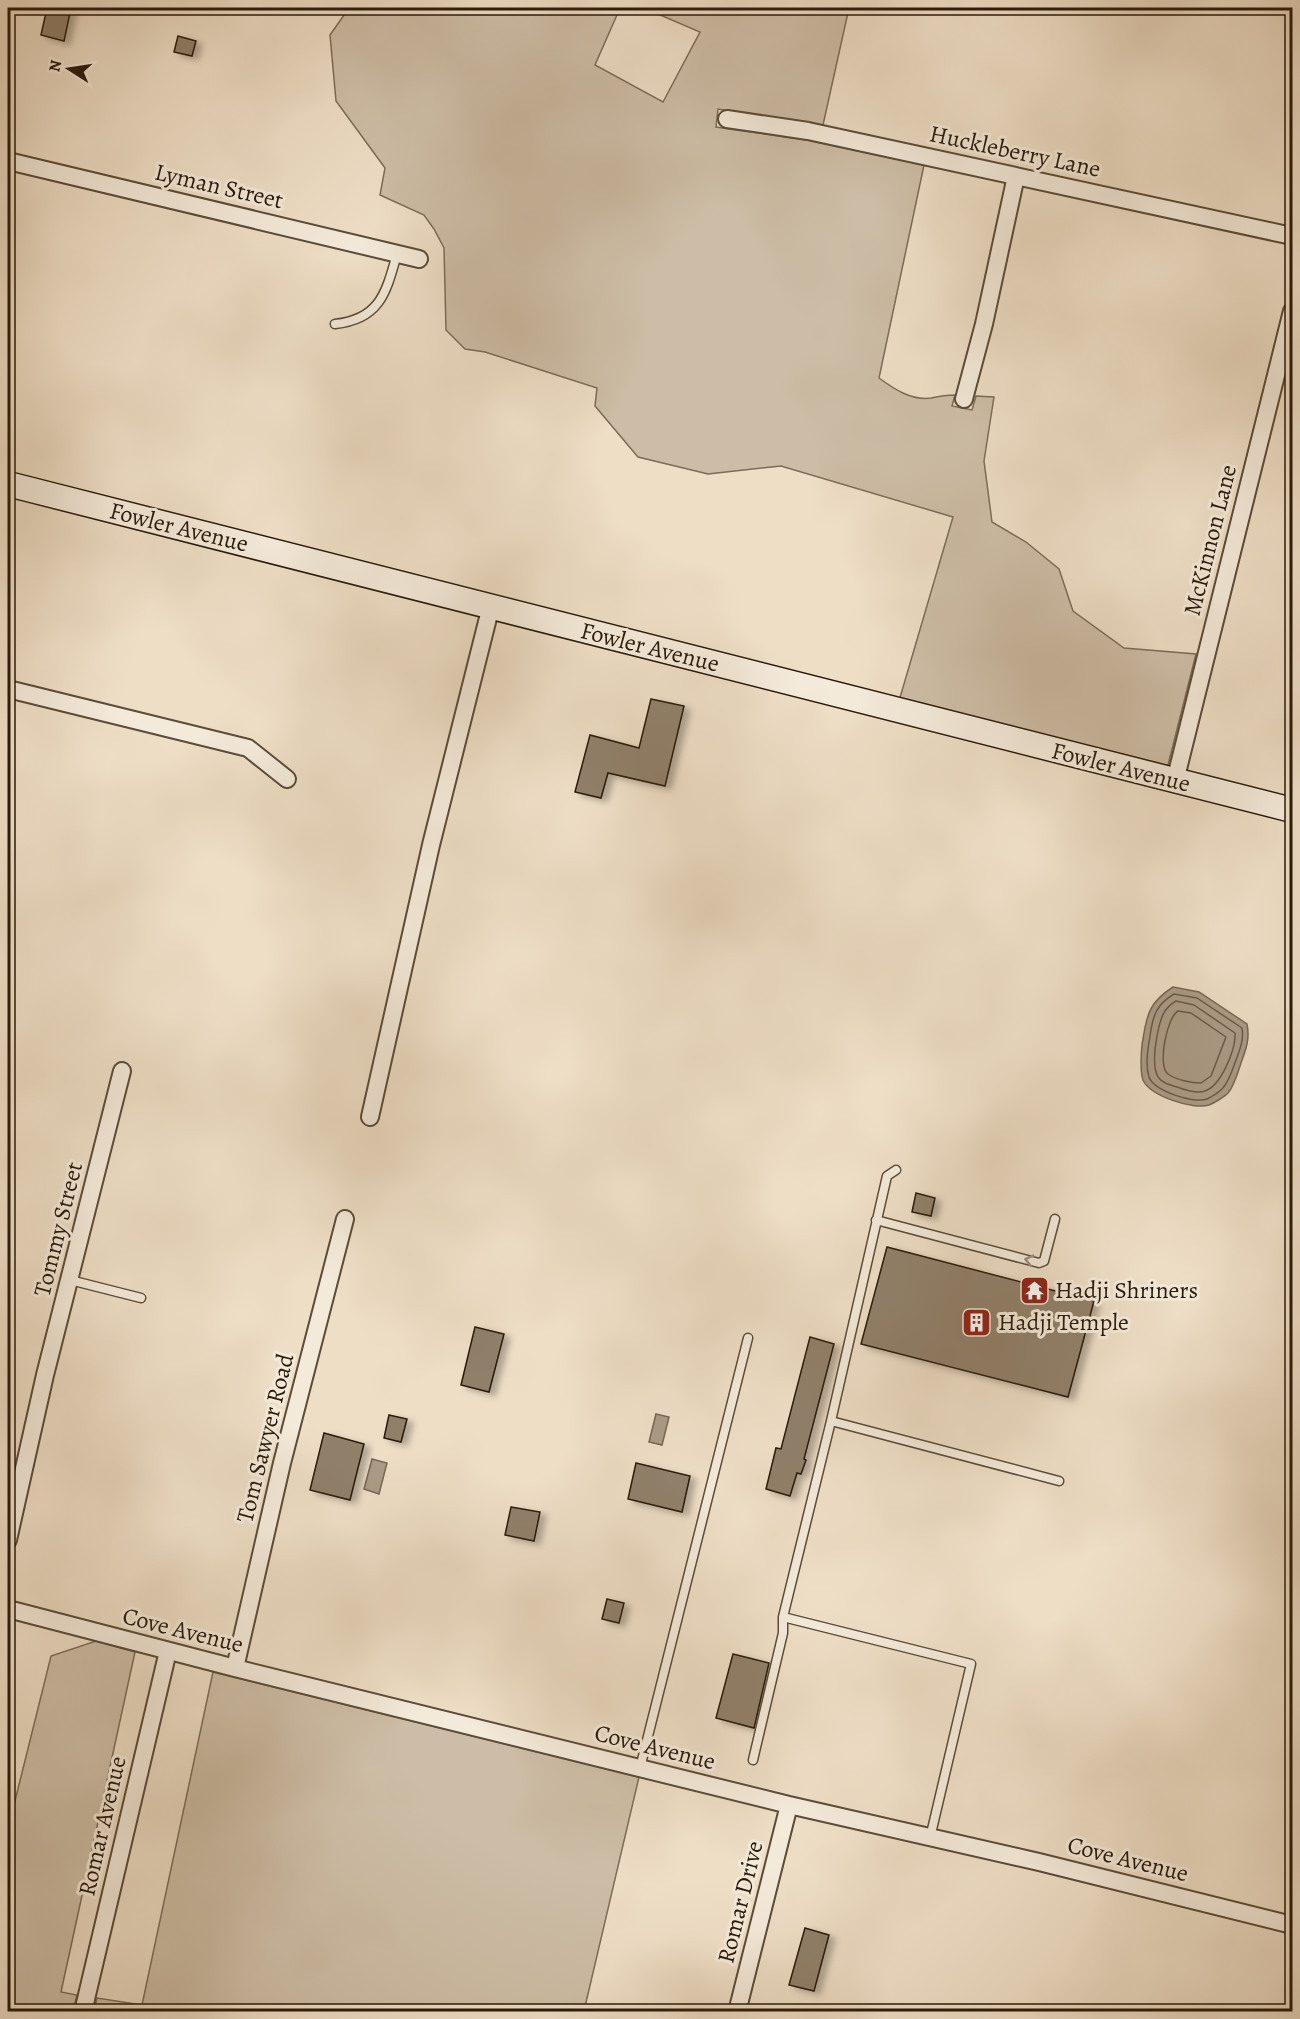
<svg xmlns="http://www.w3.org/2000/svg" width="1300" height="2019" viewBox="0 0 1300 2019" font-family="Alegreya,serif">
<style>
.green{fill:#cdbda6;stroke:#7c6c58;stroke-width:1.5}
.water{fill:#ab9b86;stroke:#776754;stroke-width:1.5}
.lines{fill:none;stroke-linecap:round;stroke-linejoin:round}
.shore{stroke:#6a5a48;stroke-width:1.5}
.building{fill:#90806b;stroke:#2a1a09;stroke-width:1.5;filter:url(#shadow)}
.lane-casing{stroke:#5b4b38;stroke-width:11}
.street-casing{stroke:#5b4b38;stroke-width:20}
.secondary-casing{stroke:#2a1a09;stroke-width:27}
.lane{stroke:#f4eada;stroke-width:8}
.street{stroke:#f4eada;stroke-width:16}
.secondary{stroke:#f4eada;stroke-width:24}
.oneway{stroke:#998c7c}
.labels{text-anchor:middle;stroke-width:6;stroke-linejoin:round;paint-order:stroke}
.street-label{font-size:24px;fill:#2a1a09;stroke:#f4eada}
.poi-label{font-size:24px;fill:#2a1a09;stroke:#f4eada;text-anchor:start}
</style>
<defs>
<filter id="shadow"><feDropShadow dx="6" dy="3.5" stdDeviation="3" flood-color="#0004"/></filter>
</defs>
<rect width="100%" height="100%" fill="#eedec6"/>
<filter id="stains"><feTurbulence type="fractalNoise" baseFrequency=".00333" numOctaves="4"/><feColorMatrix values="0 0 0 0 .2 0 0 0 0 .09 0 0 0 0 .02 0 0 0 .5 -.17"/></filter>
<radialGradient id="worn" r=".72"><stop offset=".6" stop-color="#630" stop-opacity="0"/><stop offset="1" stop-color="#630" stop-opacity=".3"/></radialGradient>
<path class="green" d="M349,8H620L595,65L663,102L700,32L644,8H849L823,125L718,109L716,127L807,140L924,165L879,378C894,389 912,401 931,398C940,396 946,395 955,395L952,406L972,410L976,396L994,397L984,461L992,522L1026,542L1059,569L1073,611L1124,648L1196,654L1167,769L899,701L953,517L781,466L708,474L638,457L595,406L597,388L485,352L465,349L446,330L444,248L434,229L424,215L380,195L385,168L336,101L330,35Z
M96,1641L135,1652L61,1992L77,1995L73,2011H8V1829L51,1656Z
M213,1672L639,1777L584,2011H94L97,1998L142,2005Z"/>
<path class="water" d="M1173,987L1199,992L1247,1024C1250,1039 1246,1049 1241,1063C1238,1072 1234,1086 1228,1093C1224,1097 1214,1103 1209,1105C1193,1110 1150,1096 1143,1080C1140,1072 1141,1049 1143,1039C1147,1013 1150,1002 1173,987Z
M656,1414L669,1417L662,1445L649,1442Z
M372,1459L387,1463L379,1494L364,1489Z"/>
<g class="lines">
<path class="shore" d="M1174,994L1197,998L1242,1028C1244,1040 1240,1049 1236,1060C1233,1068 1229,1082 1222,1089C1219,1092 1211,1097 1207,1099C1194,1104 1154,1091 1149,1077C1145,1065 1148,1048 1150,1036C1153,1015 1156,1005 1174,994Z
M1176,1001L1194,1005L1235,1033C1236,1049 1221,1086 1205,1091C1197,1094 1185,1090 1177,1087C1170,1085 1162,1083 1158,1077C1152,1066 1155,1047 1157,1036C1160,1021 1162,1009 1176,1001Z
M1178,1011L1191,1013L1226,1037L1211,1076L1201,1083C1192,1083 1176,1080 1168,1074C1157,1066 1167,1017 1178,1011Z"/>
</g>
<path class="building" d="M47,8H71L64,41L41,35Z
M178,36L196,41L192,56L174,52Z
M651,699L684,706L665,786L608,773L601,798L575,792L590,735L639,748Z
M916,1193L935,1198L931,1216L912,1212Z
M887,1247L1094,1301L1068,1397L861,1344Z
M475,1327L504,1334L489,1392L461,1385Z
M810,1337L834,1344L804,1459L806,1460L801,1474L797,1473L790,1496L766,1489L776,1448L781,1449Z
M389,1415L407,1419L401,1442L384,1438Z
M324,1433L364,1444L350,1500L310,1490Z
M636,1463L690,1476L682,1512L628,1499Z
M511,1507L540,1512L534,1541L505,1535Z
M607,1599L624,1603L619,1623L602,1619Z
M733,1654L769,1663L754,1728L716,1718Z
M805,1928L829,1935L814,1991L789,1985Z"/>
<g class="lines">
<defs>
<path id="lane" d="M335,324C380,319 386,293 397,254
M876,1220L1039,1263L1044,1261L1055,1219
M70,1280L141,1298
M831,1421L1059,1481
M783,1617L831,1421L887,1176L896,1170
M753,1760L783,1633V1617L971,1664L930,1838
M640,1768L748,1338"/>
<path id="street" d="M727,119L808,131L1292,236
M8,161L419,259
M964,399L984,324L1016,176
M8,689L248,748L287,779
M1175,781L1292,311
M370,1117L431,845L491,606
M8,1540L45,1375L122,1071
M8,1609L235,1668L789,1805L1039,1862L1292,1925
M235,1668L282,1463L345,1219
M83,2012L168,1651
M737,2012L789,1805"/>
<path id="secondary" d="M8,484L1292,810"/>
</defs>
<use href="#lane" class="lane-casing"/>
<use href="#street" class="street-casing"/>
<use href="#secondary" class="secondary-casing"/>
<use href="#lane" class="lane"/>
<use href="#street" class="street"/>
<use href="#secondary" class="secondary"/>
</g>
<defs><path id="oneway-chevron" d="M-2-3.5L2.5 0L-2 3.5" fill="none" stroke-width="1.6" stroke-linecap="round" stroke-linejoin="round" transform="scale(1.5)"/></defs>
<use class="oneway" href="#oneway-chevron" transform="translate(1029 1260) rotate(-167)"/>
<defs>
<symbol id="temple-square" viewBox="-11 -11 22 22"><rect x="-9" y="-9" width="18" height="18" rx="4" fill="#8f2418" stroke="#f4eada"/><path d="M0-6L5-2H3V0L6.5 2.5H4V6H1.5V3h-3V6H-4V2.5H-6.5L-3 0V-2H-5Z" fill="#fff"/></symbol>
<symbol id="building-square" viewBox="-11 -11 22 22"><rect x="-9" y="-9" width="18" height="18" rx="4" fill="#8f2418" stroke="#f4eada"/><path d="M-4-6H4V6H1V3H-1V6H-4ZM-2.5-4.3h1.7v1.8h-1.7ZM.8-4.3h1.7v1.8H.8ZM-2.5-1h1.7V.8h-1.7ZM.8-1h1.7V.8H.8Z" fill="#fff"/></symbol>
</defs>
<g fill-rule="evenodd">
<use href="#temple-square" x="1018" y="1274" width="33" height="33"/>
<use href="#building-square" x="960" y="1306" width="33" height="33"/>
</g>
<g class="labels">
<g class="street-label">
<text transform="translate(1015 151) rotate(12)" y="8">Huckleberry Lane</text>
<text transform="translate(219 186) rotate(13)" y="8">Lyman Street</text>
<text transform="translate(179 527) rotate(14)" y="8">Fowler Avenue</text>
<text transform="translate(1210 540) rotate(-76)" y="8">McKinnon Lane</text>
<text transform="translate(650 647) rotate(14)" y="8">Fowler Avenue</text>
<text transform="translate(1121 767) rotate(14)" y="8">Fowler Avenue</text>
<text transform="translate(58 1229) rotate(-76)" y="8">Tommy Street</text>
<text transform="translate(265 1438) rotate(-76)" y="8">Tom Sawyer Road</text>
<text transform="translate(183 1630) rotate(14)" y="8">Cove Avenue</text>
<text transform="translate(655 1747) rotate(14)" y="8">Cove Avenue</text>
<text transform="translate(102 1826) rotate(-77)" y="8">Romar Avenue</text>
<text transform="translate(1128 1859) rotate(14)" y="8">Cove Avenue</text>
<text transform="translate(740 1902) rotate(-76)" y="8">Romar Drive</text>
</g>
<g class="poi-label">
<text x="1055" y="1298">Hadji Shriners</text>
<text x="998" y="1330">Hadji Temple</text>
</g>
</g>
<rect width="1300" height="2019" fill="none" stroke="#eedec6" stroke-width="30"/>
<rect x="9" y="9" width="1282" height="2001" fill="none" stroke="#2a1a09" stroke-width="3"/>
<rect x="15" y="15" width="1270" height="1989" fill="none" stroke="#2a1a09" stroke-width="1.5"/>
<g transform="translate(69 69) rotate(282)" stroke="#f4eada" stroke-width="4.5" paint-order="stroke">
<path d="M0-4.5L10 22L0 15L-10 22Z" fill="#2a1a09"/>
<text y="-9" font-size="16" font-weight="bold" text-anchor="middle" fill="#2a1a09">N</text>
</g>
<rect width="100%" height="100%" filter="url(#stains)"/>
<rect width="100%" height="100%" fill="url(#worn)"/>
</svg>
